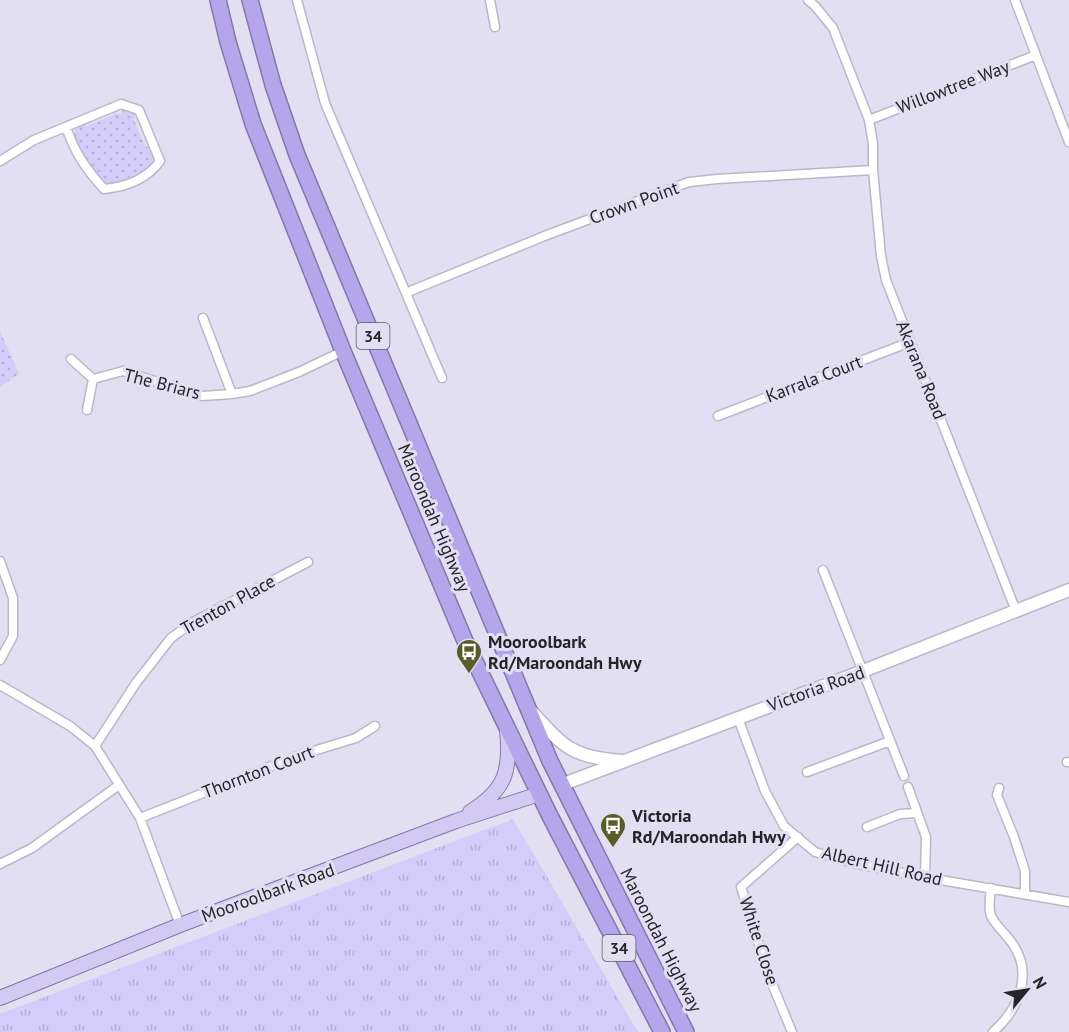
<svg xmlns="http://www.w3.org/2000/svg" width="1069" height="1032" viewBox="0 0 1069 1032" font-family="'PT Sans',sans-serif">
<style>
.grass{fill:url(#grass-tufts)}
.park{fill:url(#park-dots)}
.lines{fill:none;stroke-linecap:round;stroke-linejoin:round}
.street-casing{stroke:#bab7c9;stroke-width:11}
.secondary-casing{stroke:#bab7c9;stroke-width:15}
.primary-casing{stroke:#8378a8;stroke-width:16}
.highway-casing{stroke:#8378a8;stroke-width:18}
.street{stroke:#fff;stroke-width:8}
.secondary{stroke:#fff;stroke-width:12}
.primary{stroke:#d3caf3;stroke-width:14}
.highway{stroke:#b5a6eb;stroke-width:15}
.labels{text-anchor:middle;stroke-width:6;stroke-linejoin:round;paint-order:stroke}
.shield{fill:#e2dff2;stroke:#5e5c67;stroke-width:1.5}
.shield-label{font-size:16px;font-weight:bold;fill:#26242b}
.street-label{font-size:18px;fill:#26242b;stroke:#e2dff2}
.poi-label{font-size:18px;font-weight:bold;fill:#26242b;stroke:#e2dff2;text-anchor:start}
</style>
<defs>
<pattern id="grass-tufts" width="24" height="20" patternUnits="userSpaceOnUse" patternTransform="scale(1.5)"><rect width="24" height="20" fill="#d4ccf9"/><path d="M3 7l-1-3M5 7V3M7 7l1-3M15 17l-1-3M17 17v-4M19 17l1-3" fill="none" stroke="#b6afd6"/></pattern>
<pattern id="park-dots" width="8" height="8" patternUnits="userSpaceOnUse" patternTransform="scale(1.5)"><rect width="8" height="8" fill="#d4ccf9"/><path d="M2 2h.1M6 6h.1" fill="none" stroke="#b6afd6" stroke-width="1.8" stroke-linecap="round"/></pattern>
</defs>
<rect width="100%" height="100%" fill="#e2dff2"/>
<path class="grass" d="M513,819L638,1032H0V1014Z"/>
<path class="park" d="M123,107L133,109L136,114L134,120L145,146L151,148L154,157V162C149,169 142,172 134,175C126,178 116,185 107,183C91,181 72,145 75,130L82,123L87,126L114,115L115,112L118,115L122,113Z
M0,331L19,374L0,387Z"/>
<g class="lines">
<defs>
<path id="street" d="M297,0L325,103L442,378
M490,0L495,27
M808,0L815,6L833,28L869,120L873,144V170L881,256L886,280L1016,611
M1015,0L1069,142
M869,120L1036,55
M0,161L34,140L121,104L139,110L160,161C147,179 125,187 104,189C85,168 75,153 66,127
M408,292L547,235L689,182L717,179L873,170
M203,318L232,394
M71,359L93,379
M87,410L93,379L123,371L202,396L232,394L250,391L299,372L343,351
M718,416L910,342
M0,561L13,598V636L0,660
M823,570L904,776
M0,685L70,726L95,746L140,818L180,925
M738,718L765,791L784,826L815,852L853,863L917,876L1069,902
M95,746L136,683L171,638L193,622L308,562
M1067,762H1069
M807,772L890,741
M908,787L926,837L925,877
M999,788L997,795L1014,837L1025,871V894
M140,818L297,756L356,738L375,726
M867,827L900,814L917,813
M0,864L32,848L119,785
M991,888C990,896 988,908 991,916C996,926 1008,936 1014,946C1033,976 1018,1010 993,1032
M792,1032L768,974L741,887L798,837"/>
<path id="secondary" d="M531,711C564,747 571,757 622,761
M561,785L863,671L1069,590"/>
<path id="primary" d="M470,812C506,790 511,770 507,730
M0,998L180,925L456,821L539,794"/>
<path id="highway" d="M218,0L228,42L253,124L343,351L465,641L550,816L662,1032
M250,0L273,85L297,155L550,761L686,1032"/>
</defs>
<use href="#street" class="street-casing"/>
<use href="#secondary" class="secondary-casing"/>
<use href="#primary" class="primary-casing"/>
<use href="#highway" class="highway-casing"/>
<use href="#street" class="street"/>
<use href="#secondary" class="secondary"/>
<use href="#primary" class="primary"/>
<use href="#highway" class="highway"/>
</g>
<defs>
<symbol id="bus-pin" viewBox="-11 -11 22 30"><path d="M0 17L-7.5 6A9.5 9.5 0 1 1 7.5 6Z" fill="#575c29" stroke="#e2dff2"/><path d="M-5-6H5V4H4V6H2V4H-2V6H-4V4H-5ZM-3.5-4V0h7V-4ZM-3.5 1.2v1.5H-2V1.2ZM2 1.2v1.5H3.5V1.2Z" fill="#fff"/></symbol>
</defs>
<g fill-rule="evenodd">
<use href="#bus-pin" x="454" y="637" width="30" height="40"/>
<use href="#bus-pin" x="598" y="811" width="30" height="40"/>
</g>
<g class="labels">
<g class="shield">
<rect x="356.5" y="323" width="33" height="26" rx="4.5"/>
<rect x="602.5" y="935" width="33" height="26" rx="4.5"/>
</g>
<g class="shield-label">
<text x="373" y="342">34</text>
<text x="619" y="954">34</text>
</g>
<g class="street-label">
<text transform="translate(953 87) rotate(-21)" y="6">Willowtree Way</text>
<text transform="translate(634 203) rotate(-20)" y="6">Crown Point</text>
<text transform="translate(921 370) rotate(68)" y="6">Akarana Road</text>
<text transform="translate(814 379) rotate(-21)" y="6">Karrala Court</text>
<text transform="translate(162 384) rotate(14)" y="6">The Briars</text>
<text transform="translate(434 518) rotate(67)" y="6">Maroondah Highway</text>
<text transform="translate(228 605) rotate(-29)" y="6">Trenton Place</text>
<text transform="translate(816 689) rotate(-20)" y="6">Victoria Road</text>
<text transform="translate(258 772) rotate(-21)" y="6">Thornton Court</text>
<text transform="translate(882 866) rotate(13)" y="6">Albert Hill Road</text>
<text transform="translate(268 893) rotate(-20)" y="6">Mooroolbark Road</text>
<text transform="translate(661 940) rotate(63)" y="6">Maroondah Highway</text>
<text transform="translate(759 941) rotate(72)" y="6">White Close</text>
</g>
<g class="poi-label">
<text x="488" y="648">Mooroolbark<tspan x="488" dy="21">Rd/Maroondah Hwy</tspan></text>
<text x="632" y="822">Victoria<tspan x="632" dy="21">Rd/Maroondah Hwy</tspan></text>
</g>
</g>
<g transform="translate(1027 990) rotate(60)" stroke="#e2dff2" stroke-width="4.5" paint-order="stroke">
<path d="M0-4.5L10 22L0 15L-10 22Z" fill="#26242b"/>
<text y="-9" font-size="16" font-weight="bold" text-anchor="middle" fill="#26242b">N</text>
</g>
</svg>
